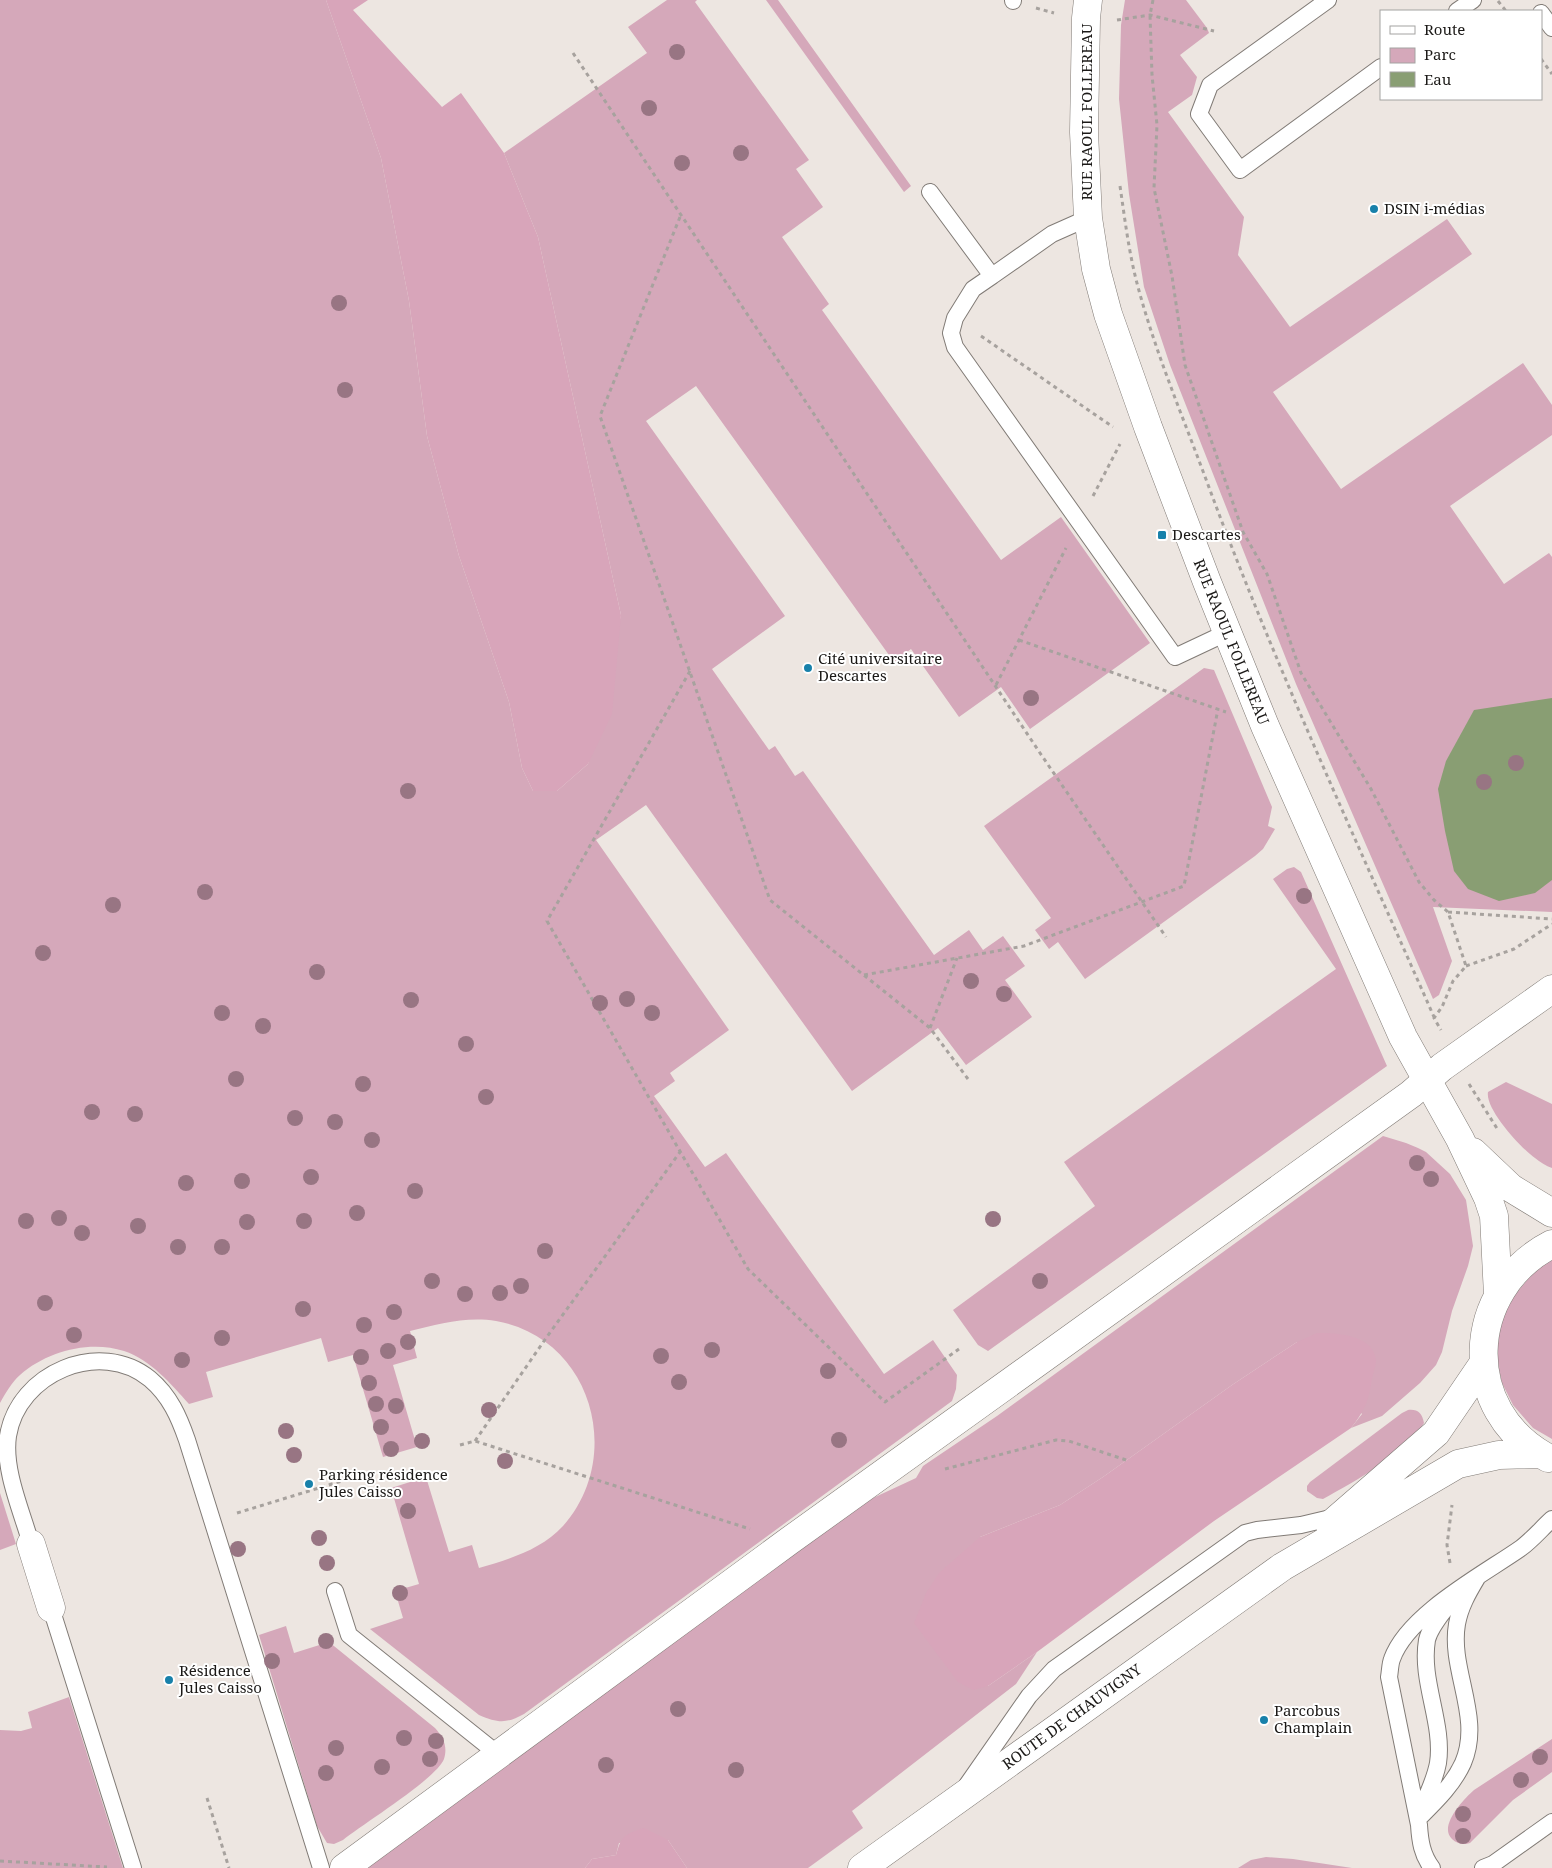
<svg xmlns="http://www.w3.org/2000/svg" width="1552" height="1868" viewBox="0 0 1552 1868" font-family="'Noto Serif',serif">
<style>
.green{fill:#d5a8ba}
.forest{fill:#d8a5ba}
.water{fill:#899e73}
.lines{fill:none;stroke-linecap:round;stroke-linejoin:round}
.lane-casing{stroke:#817b76;stroke-width:18}
.street-casing{stroke:#817b76;stroke-width:29}
.secondary-casing{stroke:#817b76;stroke-width:29}
.path{stroke:#a7a29e;stroke-width:3;stroke-dasharray:4 4;stroke-linecap:butt}
.lane{stroke:#fff;stroke-width:16}
.street{stroke:#fff;stroke-width:28}
.secondary{stroke:#fff;stroke-width:28}
.tree{fill:#987583}
.poi-dot{fill:#1881aa;stroke:#fff;stroke-width:2}
.labels{text-anchor:middle;stroke-width:4;stroke-linejoin:round;paint-order:stroke}
.street-label{font-size:15px;fill:#1b1917;stroke:#fff}
.poi-label{font-size:15px;fill:#1b1917;stroke:#fff;text-anchor:start}
</style>
<rect width="100%" height="100%" fill="#ede6e1"/>
<path class="green" d="M0,0H326L381,158L409,301L427,436L459,556L509,702L522,768L533,791H557L588,764L621,615L538,237L504,153L647,53L628,27L667,0H697L695,2L809,160L796,169L823,207L782,237L829,304L822,310L1001,560L1061,517L1150,643L1030,729L1001,687L959,717L911,649L894,662L696,386L646,421L785,616L712,669L769,750L775,746L795,776L803,771L934,955L969,930L983,950L1003,936L1025,966L1005,980L1032,1017L966,1065L938,1028L852,1091L646,805L596,840L729,1030L670,1073L675,1081L654,1096L705,1167L726,1153L884,1374L933,1340L957,1375L956,1389L952,1401L524,1714C506,1724 498,1723 479,1715L370,1629L403,1618L395,1591L419,1584L391,1488L426,1477L449,1552L472,1545L479,1568C509,1559 541,1550 563,1526C625,1456 592,1338 496,1321C467,1316 438,1324 410,1331L417,1358L393,1365L417,1447L383,1457L353,1355L328,1362L321,1338L206,1372L213,1397L189,1404C171,1384 151,1360 124,1351C90,1340 47,1351 20,1375C12,1382 5,1394 0,1403Z
M766,0H778L911,186L904,192Z
M1125,0H1186L1207,28L1209,33L1180,55L1197,77L1192,95L1168,112L1244,217L1238,255L1290,327L1447,219L1472,254L1273,392L1341,489L1523,363L1552,405V435L1450,506L1504,584L1549,553L1552,557V912L1433,907L1452,961L1439,995L1433,999L1296,684L1170,365L1144,287L1129,194L1119,99L1121,25Z
M1204,668L1214,670L1272,807L1268,826L1275,829L1263,849L1255,856L1085,979L1058,942L1049,949L1035,930L1051,918L984,826Z
M1294,867L1301,872L1387,1066L988,1351L978,1345L953,1310L1095,1206L1064,1162L1336,969L1273,879L1287,869Z
M1506,1082L1552,1104V1168C1546,1166 1540,1162 1535,1158C1521,1148 1485,1109 1488,1092Z
M1383,1136L1406,1143L1418,1148L1426,1152L1450,1174L1466,1200L1473,1246L1468,1266L1452,1311L1442,1352L1436,1365L1420,1383L1382,1416L1351,1428L1362,1414L1297,1342L1232,1385L1103,1477L1060,1505L980,1537L988,1686L1037,1652L1016,1684L852,1811L863,1828L808,1868H687L668,1840L619,1843L616,1855L592,1859L585,1868H367L831,1527L873,1498L916,1478L923,1466L997,1416Z
M1552,1256V1439L1533,1428L1513,1405L1502,1383L1496,1357L1503,1309L1543,1261Z
M1408,1410C1418,1409 1422,1413 1424,1423C1406,1453 1354,1482 1323,1499L1317,1498L1307,1491V1486L1310,1482L1402,1413Z
M0,1493L16,1544L0,1550Z
M286,1626L294,1653L329,1642L435,1728C443,1737 448,1746 444,1759C437,1778 363,1824 343,1840L334,1844L327,1843L317,1826L259,1635Z
M69,1697L123,1868H0V1730L21,1731L32,1728L28,1712Z
M1552,1739V1772L1513,1800L1470,1843C1464,1845 1457,1844 1452,1839C1438,1826 1464,1799 1474,1790Z
M1266,1857L1293,1859L1352,1868H1238L1251,1860Z"/>
<path class="forest" d="M326,0H368L353,10L442,107L461,93L504,153L538,237L621,615L612,714L588,764L557,791H533L522,768L509,702L459,556L427,436L409,301L381,158Z
M1317,1333C1335,1333 1373,1334 1376,1360C1376,1365 1373,1373 1372,1379C1369,1400 1364,1412 1351,1428L1214,1521L1037,1652L988,1686L973,1690L958,1682L914,1623L926,1593L939,1573L980,1537L1060,1505L1103,1477L1232,1385L1297,1342Z
M644,1828L668,1840L687,1868H585L592,1859L616,1855C621,1836 625,1834 644,1828Z"/>
<path class="water" d="M1552,698V880L1535,893L1499,901L1468,889L1454,871L1445,831L1438,789L1446,761L1474,710Z"/>
<g class="lines">
<defs>
<path id="lane" d="M1013,0V1
M1328,0L1210,85L1199,114L1240,170L1381,67
M1457,11L1473,0
M1541,13L1552,28
M930,192L992,276L1052,234L1088,218
M992,276L973,289L955,318L951,333L955,347L1175,657L1226,633
M31,1544C22,1512 3,1470 8,1436C18,1373 100,1338 150,1379C170,1396 179,1417 187,1440L321,1868
M335,1591L349,1635L499,1755
M51,1608L133,1868
M967,1785L1029,1696L1054,1669L1245,1533L1257,1530L1301,1525L1339,1516
M1419,1814C1426,1798 1435,1780 1438,1763C1444,1723 1420,1681 1427,1640C1430,1627 1441,1615 1449,1604
M1418,1819C1435,1802 1453,1785 1463,1763C1483,1717 1449,1670 1457,1624C1460,1607 1468,1593 1477,1578
M1432,1868C1422,1855 1420,1841 1419,1825L1389,1677C1390,1672 1390,1664 1392,1659C1408,1614 1484,1574 1521,1548C1532,1540 1542,1528 1552,1519
M1483,1868L1493,1864L1552,1822"/>
<path id="street" d="M31,1544L51,1608
M344,1868L789,1541L1411,1094L1442,1067L1552,989"/>
<path id="secondary" d="M1088,0L1086,18L1084,132L1088,218L1096,269L1108,314L1148,427L1207,582L1265,726L1403,1037L1460,1139L1488,1198L1494,1216L1498,1295
M1473,1152L1511,1188L1552,1213
M1548,1458C1459,1411 1464,1289 1552,1244
M1330,1525L1436,1433L1483,1364
M862,1868L1282,1567L1458,1464L1499,1455L1541,1454"/>
</defs>
<use href="#lane" class="lane-casing"/>
<use href="#street" class="street-casing"/>
<use href="#secondary" class="secondary-casing"/>
<path class="path" d="M1153,0L1150,15L1152,75L1157,125L1154,188L1172,276L1185,365L1243,532L1267,574L1301,673L1371,789L1419,882L1434,900L1448,912L1466,966L1453,981L1442,1007L1434,1018L1441,1030
M1498,1L1506,11
M1036,8L1054,13
M1117,20L1150,15L1214,31
M573,53L1040,753L1166,937
M1541,59L1552,74
M1120,186C1125,220 1129,254 1138,287C1156,354 1183,417 1207,482C1274,663 1356,840 1434,1017
M680,217L600,416L770,900L930,1028L968,1079
M981,336L1113,427
M1093,496L1120,444
M1019,640L1226,712
M690,671L547,921L748,1269L885,1402L959,1349
M996,685L1066,548
M1448,912L1552,919
M1466,966L1514,949L1552,924
M864,975L1024,946L1184,886L1218,709
M930,1028L957,958
M1469,1084L1498,1130
M475,1441L544,1341L680,1152
M460,1445L475,1441L750,1529
M945,1469L1056,1440L1069,1441L1126,1460
M237,1513L345,1480
M1450,1563L1447,1545L1452,1505
M207,1798L229,1868
M0,1861L107,1867"/>
<use href="#lane" class="lane"/>
<use href="#street" class="street"/>
<use href="#secondary" class="secondary"/>
</g>
<g class="tree">
<circle cx="677" cy="52" r="8"/>
<circle cx="649" cy="108" r="8"/>
<circle cx="741" cy="153" r="8"/>
<circle cx="682" cy="163" r="8"/>
<circle cx="339" cy="303" r="8"/>
<circle cx="345" cy="390" r="8"/>
<circle cx="1031" cy="698" r="8"/>
<circle cx="1516" cy="763" r="8"/>
<circle cx="1484" cy="782" r="8"/>
<circle cx="408" cy="791" r="8"/>
<circle cx="205" cy="892" r="8"/>
<circle cx="1304" cy="896" r="8"/>
<circle cx="113" cy="905" r="8"/>
<circle cx="43" cy="953" r="8"/>
<circle cx="317" cy="972" r="8"/>
<circle cx="971" cy="981" r="8"/>
<circle cx="1004" cy="994" r="8"/>
<circle cx="627" cy="999" r="8"/>
<circle cx="411" cy="1000" r="8"/>
<circle cx="600" cy="1003" r="8"/>
<circle cx="222" cy="1013" r="8"/>
<circle cx="652" cy="1013" r="8"/>
<circle cx="263" cy="1026" r="8"/>
<circle cx="466" cy="1044" r="8"/>
<circle cx="236" cy="1079" r="8"/>
<circle cx="363" cy="1084" r="8"/>
<circle cx="486" cy="1097" r="8"/>
<circle cx="92" cy="1112" r="8"/>
<circle cx="135" cy="1114" r="8"/>
<circle cx="295" cy="1118" r="8"/>
<circle cx="335" cy="1122" r="8"/>
<circle cx="372" cy="1140" r="8"/>
<circle cx="1417" cy="1163" r="8"/>
<circle cx="311" cy="1177" r="8"/>
<circle cx="1431" cy="1179" r="8"/>
<circle cx="242" cy="1181" r="8"/>
<circle cx="186" cy="1183" r="8"/>
<circle cx="415" cy="1191" r="8"/>
<circle cx="357" cy="1213" r="8"/>
<circle cx="59" cy="1218" r="8"/>
<circle cx="993" cy="1219" r="8"/>
<circle cx="26" cy="1221" r="8"/>
<circle cx="304" cy="1221" r="8"/>
<circle cx="247" cy="1222" r="8"/>
<circle cx="138" cy="1226" r="8"/>
<circle cx="82" cy="1233" r="8"/>
<circle cx="178" cy="1247" r="8"/>
<circle cx="222" cy="1247" r="8"/>
<circle cx="545" cy="1251" r="8"/>
<circle cx="432" cy="1281" r="8"/>
<circle cx="1040" cy="1281" r="8"/>
<circle cx="521" cy="1286" r="8"/>
<circle cx="500" cy="1293" r="8"/>
<circle cx="465" cy="1294" r="8"/>
<circle cx="45" cy="1303" r="8"/>
<circle cx="303" cy="1309" r="8"/>
<circle cx="394" cy="1312" r="8"/>
<circle cx="364" cy="1325" r="8"/>
<circle cx="74" cy="1335" r="8"/>
<circle cx="222" cy="1338" r="8"/>
<circle cx="408" cy="1342" r="8"/>
<circle cx="712" cy="1350" r="8"/>
<circle cx="388" cy="1351" r="8"/>
<circle cx="661" cy="1356" r="8"/>
<circle cx="361" cy="1357" r="8"/>
<circle cx="182" cy="1360" r="8"/>
<circle cx="828" cy="1371" r="8"/>
<circle cx="679" cy="1382" r="8"/>
<circle cx="369" cy="1383" r="8"/>
<circle cx="376" cy="1404" r="8"/>
<circle cx="396" cy="1406" r="8"/>
<circle cx="489" cy="1410" r="8"/>
<circle cx="381" cy="1427" r="8"/>
<circle cx="286" cy="1431" r="8"/>
<circle cx="839" cy="1440" r="8"/>
<circle cx="422" cy="1441" r="8"/>
<circle cx="391" cy="1449" r="8"/>
<circle cx="294" cy="1455" r="8"/>
<circle cx="505" cy="1461" r="8"/>
<circle cx="408" cy="1511" r="8"/>
<circle cx="319" cy="1538" r="8"/>
<circle cx="238" cy="1549" r="8"/>
<circle cx="327" cy="1563" r="8"/>
<circle cx="400" cy="1593" r="8"/>
<circle cx="326" cy="1641" r="8"/>
<circle cx="272" cy="1661" r="8"/>
<circle cx="678" cy="1709" r="8"/>
<circle cx="404" cy="1738" r="8"/>
<circle cx="436" cy="1741" r="8"/>
<circle cx="336" cy="1748" r="8"/>
<circle cx="1540" cy="1757" r="8"/>
<circle cx="430" cy="1759" r="8"/>
<circle cx="606" cy="1765" r="8"/>
<circle cx="382" cy="1767" r="8"/>
<circle cx="736" cy="1770" r="8"/>
<circle cx="326" cy="1773" r="8"/>
<circle cx="1521" cy="1780" r="8"/>
<circle cx="1463" cy="1814" r="8"/>
<circle cx="1463" cy="1836" r="8"/>
</g>
<g class="poi-dot">
<circle cx="1374" cy="209" r="5"/>
<rect x="1157" y="530" width="10" height="10" rx="2.5"/>
<circle cx="808" cy="668" r="5"/>
<circle cx="309" cy="1484" r="5"/>
<circle cx="169" cy="1680" r="5"/>
<circle cx="1264" cy="1720" r="5"/>
</g>
<g class="labels">
<g class="street-label">
<text transform="translate(1087 112) rotate(-90)" y="5">RUE RAOUL FOLLEREAU</text>
<text transform="translate(1231 642) rotate(68)" y="5">RUE RAOUL FOLLEREAU</text>
<text transform="translate(1072 1717) rotate(-36)" y="5">ROUTE DE CHAUVIGNY</text>
</g>
<g class="poi-label">
<text x="1384" y="214">DSIN i-médias</text>
<text x="1172" y="540">Descartes</text>
<text x="818" y="664">Cité universitaire<tspan x="818" dy="17">Descartes</tspan></text>
<text x="319" y="1480">Parking résidence<tspan x="319" dy="17">Jules Caisso</tspan></text>
<text x="179" y="1676">Résidence<tspan x="179" dy="17">Jules Caisso</tspan></text>
<text x="1274" y="1716">Parcobus<tspan x="1274" dy="17">Champlain</tspan></text>
</g>
</g>
<rect x="1380" y="10" width="162" height="90" fill="#ffffff" stroke="#a4a3a2"/>
<rect x="1390" y="26" width="25" height="8" fill="#ffffff" stroke="#a4a3a2"/>
<text x="1424" y="35" font-size="15" fill="#1b1917">Route</text>
<rect x="1390" y="48" width="25" height="15" fill="#d5a8ba" stroke="#a4a3a2"/>
<text x="1424" y="60" font-size="15" fill="#1b1917">Parc</text>
<rect x="1390" y="72" width="25" height="15" fill="#899e73" stroke="#a4a3a2"/>
<text x="1424" y="85" font-size="15" fill="#1b1917">Eau</text>
</svg>
